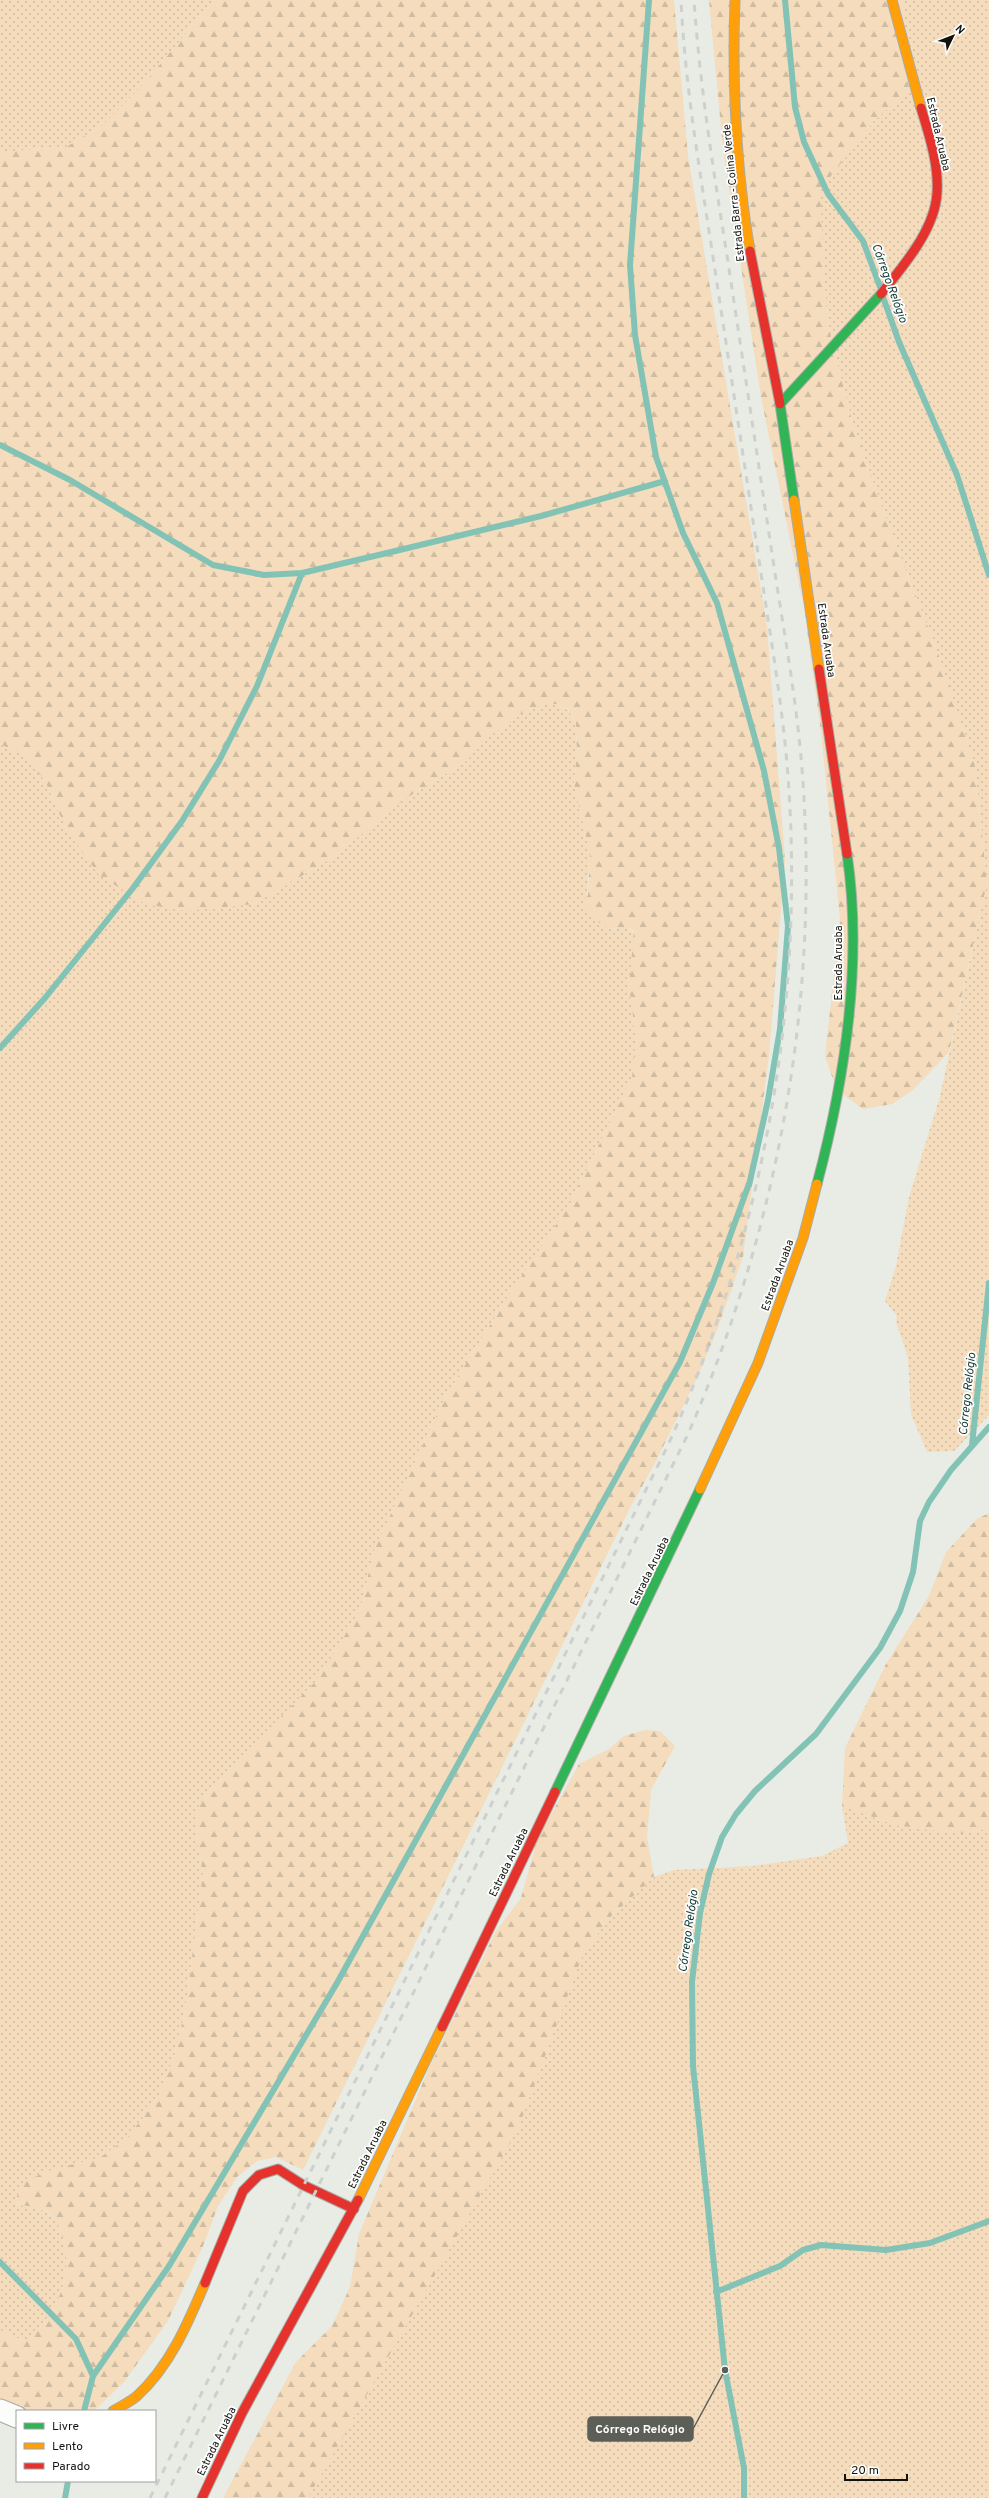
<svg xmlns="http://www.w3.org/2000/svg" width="989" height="2498" viewBox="0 0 989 2498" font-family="Overpass,sans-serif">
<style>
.grass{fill:url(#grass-dots)}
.forest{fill:url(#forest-firs)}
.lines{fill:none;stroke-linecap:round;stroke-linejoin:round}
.stream{stroke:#83c3b6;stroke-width:6}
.street-casing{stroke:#a9aca6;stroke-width:23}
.fast-casing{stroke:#a9aca6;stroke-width:11}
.slow-casing{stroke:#a9aca6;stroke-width:11}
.jam-casing{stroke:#a9aca6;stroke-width:11}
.street{stroke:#fcfcfb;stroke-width:21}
.fast{stroke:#30b455;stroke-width:9}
.slow{stroke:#ff9f0a;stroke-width:9}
.jam{stroke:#e5322d;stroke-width:9}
.rail{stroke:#ced0cd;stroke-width:3;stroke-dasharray:7 7;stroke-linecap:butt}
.labels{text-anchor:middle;stroke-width:3.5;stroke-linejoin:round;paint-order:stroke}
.street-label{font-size:11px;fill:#11130d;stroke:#fff}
.water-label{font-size:12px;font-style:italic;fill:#0f3a34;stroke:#fff}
.leader{fill:none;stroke:#5c5f58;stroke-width:1.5}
.callout-dot{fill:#5c5f58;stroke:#fff;stroke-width:1.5}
.callout{fill:#5c5f58;stroke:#5c5f58;stroke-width:1.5}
.callout-label{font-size:12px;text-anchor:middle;font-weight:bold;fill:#fff}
</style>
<defs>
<pattern id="grass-dots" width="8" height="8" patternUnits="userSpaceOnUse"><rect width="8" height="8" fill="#f4dcbc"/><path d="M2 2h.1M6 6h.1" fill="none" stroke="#d0bca0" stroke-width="1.8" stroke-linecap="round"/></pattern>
<pattern id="forest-firs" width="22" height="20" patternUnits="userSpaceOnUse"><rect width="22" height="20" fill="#f4dcbc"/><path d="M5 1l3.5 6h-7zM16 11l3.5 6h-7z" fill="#d0bca0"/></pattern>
</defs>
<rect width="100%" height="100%" fill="#e8ece4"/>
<path class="grass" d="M0,0H214L141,87L103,125L66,147L0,152Z
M902,0H989V1415L954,1451L927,1452L911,1414L908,1358L896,1322L897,1316L885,1301L896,1266L909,1197L939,1100L987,883L975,766L938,653L886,518L852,421L827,321L819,190L873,122L909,89Z
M544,704H556L568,710L576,723L577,753L574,782L590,855L586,907C598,921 607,934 627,927L635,934L629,986L636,1038L632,1077L570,1204L505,1301L444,1399L373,1553L361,1608L335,1652L315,1682L214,1785L196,1810V1835L203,1872L185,2011L174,2057L158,2098L127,2138L101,2157L79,2165L15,2204C25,2206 40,2207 48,2213C57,2219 60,2228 63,2238C74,2278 56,2313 28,2340L15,2338L0,2330V744L23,755L45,781L67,831L254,904L332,858L405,799L465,762L490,735L507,725L522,713Z
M842,1806L895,1825L961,1834L989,1828V2498H308L398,2338L582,1957L608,1919L654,1877L674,1870L753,1866L822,1856L848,1843Z"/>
<path class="forest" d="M214,0H674L688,156L767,626L785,861L769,1055L743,1257L717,1330L698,1376L654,1465L631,1506L303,2170L276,2157L257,2161L237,2177L218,2206L203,2246L168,2321L124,2382L94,2411H30L0,2399V2330L15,2338L28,2340C56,2313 74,2278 63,2238C60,2228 57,2219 48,2212C40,2207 25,2206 15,2204L21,2184L47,2171L101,2157L127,2138L158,2098L174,2057L185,2011L203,1872L196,1835V1810L214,1785L315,1682L335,1652L361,1608L373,1553L444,1399L505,1301L570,1204L632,1077L636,1038L629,986L634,931L627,927C608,934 590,919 583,901L588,895L590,855L574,782L577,753L576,723L568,709L556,704H544L522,713L507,725L490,735L465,762L405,799L332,858L254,904L186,911L145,904L99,875L67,831L45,781L23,755L0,744V152L66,147L103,125L141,87Z
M709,0H902L909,89L873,122L820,190L827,321L852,421L886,518L938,653L975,766L987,883L949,1052L913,1090L892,1104L863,1109L837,1090L825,1057L840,919L821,732L804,608L761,397L723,149Z
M989,1513V1828L961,1834L895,1825L842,1806L845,1748L886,1664L929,1596L946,1552L977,1519Z
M645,1730L660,1731L675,1746L651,1790L647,1837L654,1877L608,1919L582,1957L518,2129L308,2498H223L296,2362L332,2326L350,2287L359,2234L429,2068L496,1931L521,1898L537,1840L579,1764L609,1749L624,1736Z"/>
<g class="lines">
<path class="stream" d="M785,0L795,107L804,142L828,194L863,241L880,287
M883,297L899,342L957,475L989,575
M0,445L70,480L213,565L264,575L302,573L387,553L541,516L665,481
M0,1048L45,998L133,888L182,821L219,761L257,686L302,573
M972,1445L989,1283
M0,2262L76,2339L93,2376
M716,2292L780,2266L803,2250L821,2245L886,2250L930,2243L989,2221
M84,2411L93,2376L169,2266L337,1983L680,1362L713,1283L750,1181L768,1100L780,1029L788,926L779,848L764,771L717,603L683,533L656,457L635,335L630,265L649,0
M65,2498L68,2481
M744,2498V2468L725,2370L693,2066L692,1982L700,1913L709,1874L722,1837L736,1814L755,1791L816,1734L880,1648L900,1611L913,1572L920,1521L929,1502L951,1470L989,1427"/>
<defs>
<path id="street" d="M0,2410L17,2417"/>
<path id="fast" d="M794,500L780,404L881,294
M817,1184C845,1079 863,962 847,854
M555,1792L700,1489"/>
<path id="slow" d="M735,0C732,84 736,168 750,251
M892,0L921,108
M794,500L819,669
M700,1489L758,1363L803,1238L817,1184
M358,2200L442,2027
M113,2411C121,2406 130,2402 137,2396C170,2366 188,2323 205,2283"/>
<path id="jam" d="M750,251L780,404
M881,294C903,266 935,230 937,193C939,164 929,135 921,108
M819,669L847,854
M442,2027L555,1792
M205,2283L243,2191L259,2175L278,2169L303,2185L354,2209
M202,2498L242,2413L358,2200"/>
</defs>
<use href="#street" class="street-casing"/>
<use href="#fast" class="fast-casing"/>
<use href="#slow" class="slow-casing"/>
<use href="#jam" class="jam-casing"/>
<use href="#street" class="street"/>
<use href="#fast" class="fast"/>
<use href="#slow" class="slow"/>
<use href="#jam" class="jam"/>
<path class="rail" d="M150,2498L668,1445C761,1240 803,1016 789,791C785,724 774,659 764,593C747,481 730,369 713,257C700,171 685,86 681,0
M165,2498L688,1434C779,1225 820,997 802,769C797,706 786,643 776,580C760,474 744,368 728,262C714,174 700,88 694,0"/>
</g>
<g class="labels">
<g class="street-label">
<text transform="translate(939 134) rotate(77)" y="4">Estrada Aruaba</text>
<text transform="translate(733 193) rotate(-96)" y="4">Estrada Barra - Colina Verde</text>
<text transform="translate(827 640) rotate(82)" y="4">Estrada Aruaba</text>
<text transform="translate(838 963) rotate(-90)" y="4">Estrada Aruaba</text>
<text transform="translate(777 1275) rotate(-70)" y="4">Estrada Aruaba</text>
<text transform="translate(649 1571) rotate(-64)" y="4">Estrada Aruaba</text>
<text transform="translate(508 1862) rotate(-64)" y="4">Estrada Aruaba</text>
<text transform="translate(367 2154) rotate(-64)" y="4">Estrada Aruaba</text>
<text transform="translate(216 2441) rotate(-64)" y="4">Estrada Aruaba</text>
</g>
<g class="water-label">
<text transform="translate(890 283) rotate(70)" y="4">Córrego Relógio</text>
<text transform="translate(967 1394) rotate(-84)" y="4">Córrego Relógio</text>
<text transform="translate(688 1931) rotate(-82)" y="4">Córrego Relógio</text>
</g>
</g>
<path class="leader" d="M725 2370L693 2429"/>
<circle class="callout-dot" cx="725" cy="2370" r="4"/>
<rect class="callout" x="588" y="2417" width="105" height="24" rx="4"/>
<g class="callout-label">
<text x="640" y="2433">Córrego Relógio</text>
</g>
<rect x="16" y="2410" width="140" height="72" fill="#ffffff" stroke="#a0a19e"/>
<rect x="24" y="2423" width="20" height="6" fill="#30b455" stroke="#a0a19e"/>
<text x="52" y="2430" font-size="12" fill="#11130d">Livre</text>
<rect x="24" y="2443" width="20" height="6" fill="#ff9f0a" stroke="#a0a19e"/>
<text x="52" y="2450" font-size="12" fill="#11130d">Lento</text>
<rect x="24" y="2463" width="20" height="6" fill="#e5322d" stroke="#a0a19e"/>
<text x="52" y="2470" font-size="12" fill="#11130d">Parado</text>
<g transform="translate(953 36) rotate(47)" stroke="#ffffff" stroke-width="3" paint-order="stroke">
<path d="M0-3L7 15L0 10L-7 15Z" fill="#11130d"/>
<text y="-6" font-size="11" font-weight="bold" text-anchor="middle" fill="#11130d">N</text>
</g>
<path d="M845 2474v6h62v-6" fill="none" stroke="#11130d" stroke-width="2"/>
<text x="851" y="2474" font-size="12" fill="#11130d" stroke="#ffffff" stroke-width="3" paint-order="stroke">20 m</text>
</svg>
